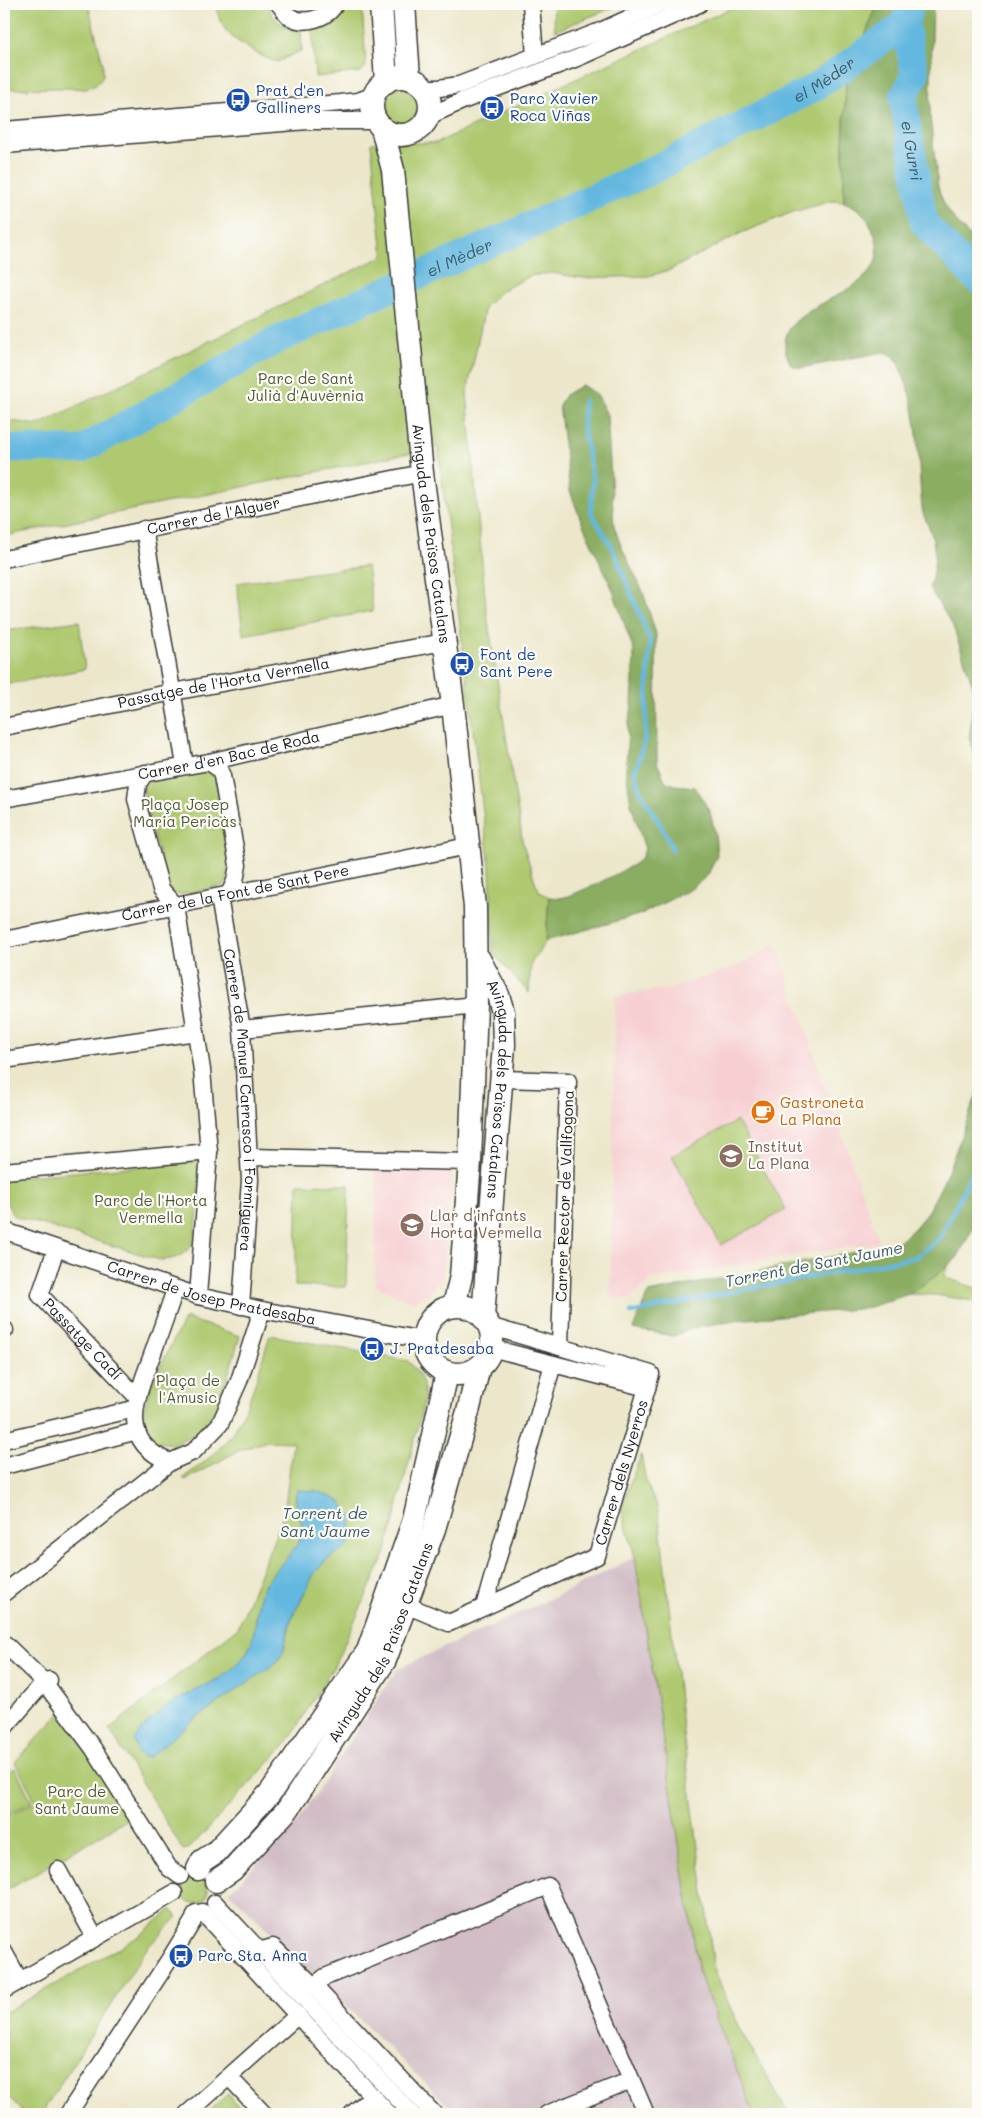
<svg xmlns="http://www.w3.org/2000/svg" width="982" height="2118" viewBox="0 0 982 2118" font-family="Mali,sans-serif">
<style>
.built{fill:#f7cfd1}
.industrial{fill:#d2bdc6}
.green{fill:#aec970;stroke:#657246}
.forest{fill:#8aad62;stroke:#53643f}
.water{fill:#64b8e0;stroke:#406a7e}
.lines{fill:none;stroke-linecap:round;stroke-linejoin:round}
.stream{stroke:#64b8e0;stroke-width:4.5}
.river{stroke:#64b8e0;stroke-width:28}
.street-casing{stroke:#3b3a36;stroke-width:19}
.secondary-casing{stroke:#3b3a36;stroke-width:25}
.street{stroke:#fff;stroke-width:16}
.secondary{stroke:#fff;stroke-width:22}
.labels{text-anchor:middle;stroke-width:4.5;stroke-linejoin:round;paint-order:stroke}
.transit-label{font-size:15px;fill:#164399;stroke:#fdfcf7;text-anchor:start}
.park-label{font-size:15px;fill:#4f5939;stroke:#fdfcf7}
.street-label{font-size:15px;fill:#1c1c1c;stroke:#fdfcf7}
.food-label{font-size:15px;fill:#c56008;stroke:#fdfcf7;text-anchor:start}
.education-label{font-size:15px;fill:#785e54;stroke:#fdfcf7;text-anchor:start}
.water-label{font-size:16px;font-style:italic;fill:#395a6a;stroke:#fdfcf7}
</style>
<rect width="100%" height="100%" fill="#fdfcf7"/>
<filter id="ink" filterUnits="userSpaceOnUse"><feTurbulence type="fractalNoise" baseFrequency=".02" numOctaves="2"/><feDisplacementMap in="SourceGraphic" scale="10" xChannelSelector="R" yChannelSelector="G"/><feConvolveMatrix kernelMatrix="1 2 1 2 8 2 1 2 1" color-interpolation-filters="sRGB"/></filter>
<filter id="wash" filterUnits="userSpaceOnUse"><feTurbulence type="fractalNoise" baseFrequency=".0096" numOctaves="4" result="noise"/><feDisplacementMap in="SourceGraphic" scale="20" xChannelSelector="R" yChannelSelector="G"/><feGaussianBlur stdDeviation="1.12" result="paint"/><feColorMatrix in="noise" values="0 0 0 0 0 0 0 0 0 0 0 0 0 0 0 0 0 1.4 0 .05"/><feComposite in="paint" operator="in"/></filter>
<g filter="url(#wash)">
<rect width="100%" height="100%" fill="#ece7cb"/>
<path class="built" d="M776,944L879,1242L651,1279L629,1299L610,1298L615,996L671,988L713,975L741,964Z
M376,1169L453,1171L442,1278L429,1294L414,1302L375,1286Z"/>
<path class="industrial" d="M635,1557L699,1974L754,2114H457L229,1892L297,1823L397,1669L561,1594Z"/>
<path class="green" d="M4,4H88L103,64V76L96,85L86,89L66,88L4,89Z
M215,4H267C273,20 283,29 301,29L302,50L277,62C263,58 239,44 228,33C221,25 218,14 215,4Z
M347,4H362L366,67L360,72L315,77L312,29C316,29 321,29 325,28C334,26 345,13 347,4Z
M553,4H621L555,31Z
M740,4H878L846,82L843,144L844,202L832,201L793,212L741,233L670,270L649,276L583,278L551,273L530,276L501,291L485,307L467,393L486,608L523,844L536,884L540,892L549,897L546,941L531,963L529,993L493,953L490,868L438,447L4,536V420L38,425L383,256L371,143H436Z
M383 105a18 18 0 1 1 36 0a18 18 0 1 1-36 0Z
M367,566L373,611L243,635L237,583Z
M79,621L85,669L4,685V631Z
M199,770L212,771L215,777L231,869L224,886L177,895L171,893L168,889L144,800V787L150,780Z
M737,1121L786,1210L721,1245L672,1156Z
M201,1161C200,1174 197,1236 193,1243C185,1256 174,1260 160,1260L14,1216C5,1203 4,1193 4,1178Z
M298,1184L349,1185L346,1287L295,1286Z
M949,1264L944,1275L947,1278L978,1289V1302L936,1295L909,1294L933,1278Z
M185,1318L240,1336L223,1392L213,1414L197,1432L175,1444L156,1442C150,1434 144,1425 144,1414C144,1393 174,1340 185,1318Z
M270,1335L408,1361C423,1378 426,1384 423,1406L386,1552L334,1666L287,1743L190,1848L183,1850L109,1729L238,1628L284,1514L293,1442L267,1441L238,1451L185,1480L183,1478C202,1464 222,1450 234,1430C252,1402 260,1366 270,1335Z
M641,1455L646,1482L657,1506L660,1523L681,1718L714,1969L739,2028L789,2114H754L699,1974L635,1557L621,1508Z
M64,1709L135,1815L4,1892V1818L36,1802L15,1762Z
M15,1768L32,1802L4,1816V1774Z
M182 1891a13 13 0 1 1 26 0a13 13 0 1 1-26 0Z
M171,1909L178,1917L147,1948L41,2114H25L4,2092V2013L138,1937Z
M228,2094L246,2114H206Z"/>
<path class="forest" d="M878,4H933L930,116L938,187C944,211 960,227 978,244V766L969,738L975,692L953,626L929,588C935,570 937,551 931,533C928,524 923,516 922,508C917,461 921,416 902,373C900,368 897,359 893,356C891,354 886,353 883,352L801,368L791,365C754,296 902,304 874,233C868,217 860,208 844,202L843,144L846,82Z
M582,385L598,396L607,415L614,526L621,546L643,592L656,634L657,762L665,781L675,785L695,787L710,812L715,833L717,855L708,875L691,889L642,914L546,941L549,897L560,898L569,896L597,884L633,865L641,859L645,849L631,804L626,770L628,727L632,706L634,651L612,588L582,523L570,491L559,405L565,395Z
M978,1092V1219L957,1258L933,1278L909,1294L867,1308L736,1320L693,1328L673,1336L633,1329L648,1293L891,1245C939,1225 958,1137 978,1092Z"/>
<path class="water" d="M297,1490L317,1491L340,1501L352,1517L351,1540L346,1548L326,1560L314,1574L291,1620L283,1653L277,1662L195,1719L149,1757H143L138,1754L134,1740C144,1727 155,1714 169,1705C192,1690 229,1679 245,1655C259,1635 253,1607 264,1586C273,1568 301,1550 302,1530C303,1516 291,1504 297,1490Z"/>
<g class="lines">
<path class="stream" d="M584,400L583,427L593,480L591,512L612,547L650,640L645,739L635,773L641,793L663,829L673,851
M631,1313L727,1293L916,1257L941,1237L978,1160"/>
<g class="river">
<path id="s1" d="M910,4L905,24L915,75L903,98L924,223L978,280"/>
<path id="s2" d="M4,448L81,450L277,340L651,171L814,88L905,24"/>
</g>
</g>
</g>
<g filter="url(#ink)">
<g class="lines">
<defs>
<g id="street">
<path d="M279,4C282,7 285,13 289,16C303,26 328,18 335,4"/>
<path d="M531,4L535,56"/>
<path d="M424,88H439L459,85L603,30L660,4"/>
<path d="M429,116L462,101L577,58L699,4"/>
<path d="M4,130L341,103L358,101L375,95"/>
<path d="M4,145L308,121H376"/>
<path d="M144,529L185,765"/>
<path id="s3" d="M4,559L422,473"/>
<path id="s4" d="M4,727L173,692L444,642"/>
<path d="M209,762L219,769L222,776L238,865L235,881L229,894"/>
<path d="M145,773L138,784L136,799L161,889L176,906L202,1070L209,1152L198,1296"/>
<path id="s5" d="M4,799L209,762L453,705"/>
<path id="s6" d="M219,897L242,1029L250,1180L241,1306"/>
<path id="s7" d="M4,940L468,846"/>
<path d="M242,1029L476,1005"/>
<path d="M4,1060L196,1032"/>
<path d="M502,1079L568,1081L560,1347"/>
<path d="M249,1157L470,1162"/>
<path d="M4,1171L209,1152"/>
<path id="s8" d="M5,1231L198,1296L262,1310L423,1340"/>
<path id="s9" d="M56,1249L40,1295L137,1397"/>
<path d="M489,1326L651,1374L647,1388L491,1348"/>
<path d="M4,1330H5"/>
<path d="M4,1440L134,1409"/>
<path d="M170,1462C117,1441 136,1399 151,1358C159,1336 167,1313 175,1290"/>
<path d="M4,1466L137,1431"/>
<path d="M4,1593L170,1462L193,1452L220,1424L239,1381L262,1310"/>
<path id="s10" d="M406,1605L449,1623L597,1556L647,1388"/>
<path d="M484,1607L553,1364"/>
<path d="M4,1643L44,1682L93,1748L169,1868L180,1876"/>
<path d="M4,1728L44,1682L49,1680"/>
<path d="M58,1870L95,1938"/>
<path d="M215,1903L412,2114"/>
<path d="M202,1912L389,2114"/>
<path d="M259,1951L273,1947L314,1986L434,2114"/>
<path d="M4,1952L20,1981"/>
<path d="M314,1986L325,1977L548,1886L646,2114"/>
<path d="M4,1990L174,1893"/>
<path d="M229,2077L264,2114"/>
<path d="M68,2114L171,1957L193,1921L196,1913"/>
<path d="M187,2114L298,2015"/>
<path d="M352,2114L372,2097"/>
<path d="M547,2114L631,2080"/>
</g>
<g id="secondary">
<path d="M381,4L386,82"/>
<path d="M404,4L409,78"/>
<circle cx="401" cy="106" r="29"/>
<path id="s11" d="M382,128L393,170L422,473L453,705L475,907L476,1005L470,1162L461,1276L454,1306"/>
<path id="s12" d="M479,959L498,995L503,1012L504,1045L483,1317"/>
<circle cx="458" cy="1340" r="34"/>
<path d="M198,1869L202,1861L216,1852L270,1793L368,1651L414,1520L447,1373"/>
<path id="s13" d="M216,1881L232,1870L288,1809L385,1660L434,1529L469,1408L479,1367"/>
</g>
</defs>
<use href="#street" class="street-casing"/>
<use href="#secondary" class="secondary-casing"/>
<use href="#street" class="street"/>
<use href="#secondary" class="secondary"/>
</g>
</g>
<defs>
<symbol id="bus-disc" viewBox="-11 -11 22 22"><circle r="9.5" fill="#1a4fb4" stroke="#fdfcf7"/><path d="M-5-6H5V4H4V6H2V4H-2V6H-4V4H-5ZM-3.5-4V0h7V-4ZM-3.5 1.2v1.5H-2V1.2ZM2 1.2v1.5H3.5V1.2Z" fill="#fff"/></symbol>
<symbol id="cafe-disc" viewBox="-11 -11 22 22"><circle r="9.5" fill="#e8710a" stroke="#fdfcf7"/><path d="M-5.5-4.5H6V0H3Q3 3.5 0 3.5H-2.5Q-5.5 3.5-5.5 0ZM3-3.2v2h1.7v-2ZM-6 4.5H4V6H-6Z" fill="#fff"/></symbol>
<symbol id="school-disc" viewBox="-11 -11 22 22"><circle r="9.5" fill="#8d6e63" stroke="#fdfcf7"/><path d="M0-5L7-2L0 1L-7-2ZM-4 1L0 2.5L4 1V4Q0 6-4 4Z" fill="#fff"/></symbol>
</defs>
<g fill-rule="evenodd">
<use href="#bus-disc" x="224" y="86" width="28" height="28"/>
<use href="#bus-disc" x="478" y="94" width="28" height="28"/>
<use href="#bus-disc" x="448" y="650" width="28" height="28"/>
<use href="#cafe-disc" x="749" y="1098" width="28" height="28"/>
<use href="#school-disc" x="717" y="1142" width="28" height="28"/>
<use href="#school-disc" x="398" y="1211" width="28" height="28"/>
<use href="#bus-disc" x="358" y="1335" width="28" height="28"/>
<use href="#bus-disc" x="167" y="1942" width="28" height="28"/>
</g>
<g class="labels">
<g class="transit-label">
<text x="256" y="96">Prat d'en<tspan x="256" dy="17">Galliners</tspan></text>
<text x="510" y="104">Parc Xavier<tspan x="510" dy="17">Roca Viñas</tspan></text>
<text x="480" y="660">Font de<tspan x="480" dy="17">Sant Pere</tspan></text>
<text x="390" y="1354">J. Pratdesaba</text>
<text x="198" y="1961">Parc Sta. Anna</text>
</g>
<g class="park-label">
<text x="306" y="384">Parc de Sant<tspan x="306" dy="17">Julià d'Auvèrnia</tspan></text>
<text x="185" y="810">Plaça Josep<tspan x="185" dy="17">Maria Pericàs</tspan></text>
<text x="151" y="1206">Parc de l'Horta<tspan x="151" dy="17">Vermella</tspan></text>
<text x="188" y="1386">Plaça de<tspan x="188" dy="17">l'Amusic</tspan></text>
<text x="77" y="1797">Parc de<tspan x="77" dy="17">Sant Jaume</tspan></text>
</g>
<g class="street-label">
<text dy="5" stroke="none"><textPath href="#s3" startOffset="214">Carrer de l'Alguer</textPath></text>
<text dy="5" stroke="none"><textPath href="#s11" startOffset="409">Avinguda dels Països Catalans</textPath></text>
<text dy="5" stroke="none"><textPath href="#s4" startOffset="224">Passatge de l'Horta Vermella</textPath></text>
<text dy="5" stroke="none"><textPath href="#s5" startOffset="229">Carrer d'en Bac de Roda</textPath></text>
<text dy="5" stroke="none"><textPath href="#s7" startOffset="236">Carrer de la Font de Sant Pere</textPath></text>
<text dy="5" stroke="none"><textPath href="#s12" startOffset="135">Avinguda dels Països Catalans</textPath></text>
<text dy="5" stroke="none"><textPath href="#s6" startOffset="205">Carrer de Manuel Carrasco i Formiguera</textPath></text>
<text transform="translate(565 1196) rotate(-88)" y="5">Carrer Rector de Vallfogona</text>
<text dy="5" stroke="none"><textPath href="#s8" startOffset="216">Carrer de Josep Pratdesaba</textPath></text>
<text dy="5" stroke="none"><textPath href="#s9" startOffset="110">Passatge Cadí</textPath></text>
<text dy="5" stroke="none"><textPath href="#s10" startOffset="296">Carrer dels Nyerros</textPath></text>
<text dy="5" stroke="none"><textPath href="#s13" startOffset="294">Avinguda dels Països Catalans</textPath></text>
</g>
<g class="food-label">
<text x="780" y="1108">Gastroneta<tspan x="780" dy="17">La Plana</tspan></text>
</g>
<g class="education-label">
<text x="748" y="1152">Institut<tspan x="748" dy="17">La Plana</tspan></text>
<text x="430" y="1221">Llar d'infants<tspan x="430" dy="17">Horta Vermella</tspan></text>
</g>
<g class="water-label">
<text dy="6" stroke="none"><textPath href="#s2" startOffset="908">el Mèder</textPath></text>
<text dy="6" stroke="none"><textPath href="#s1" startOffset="152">el Gurri</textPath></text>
<text dy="6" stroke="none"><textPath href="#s2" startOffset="502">el Mèder</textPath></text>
<text transform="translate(814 1264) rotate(-11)" y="6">Torrent de Sant Jaume</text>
<text x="325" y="1519">Torrent de<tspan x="325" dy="18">Sant Jaume</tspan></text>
</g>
</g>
<rect width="982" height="2118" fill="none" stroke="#fdfcf7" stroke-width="20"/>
</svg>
